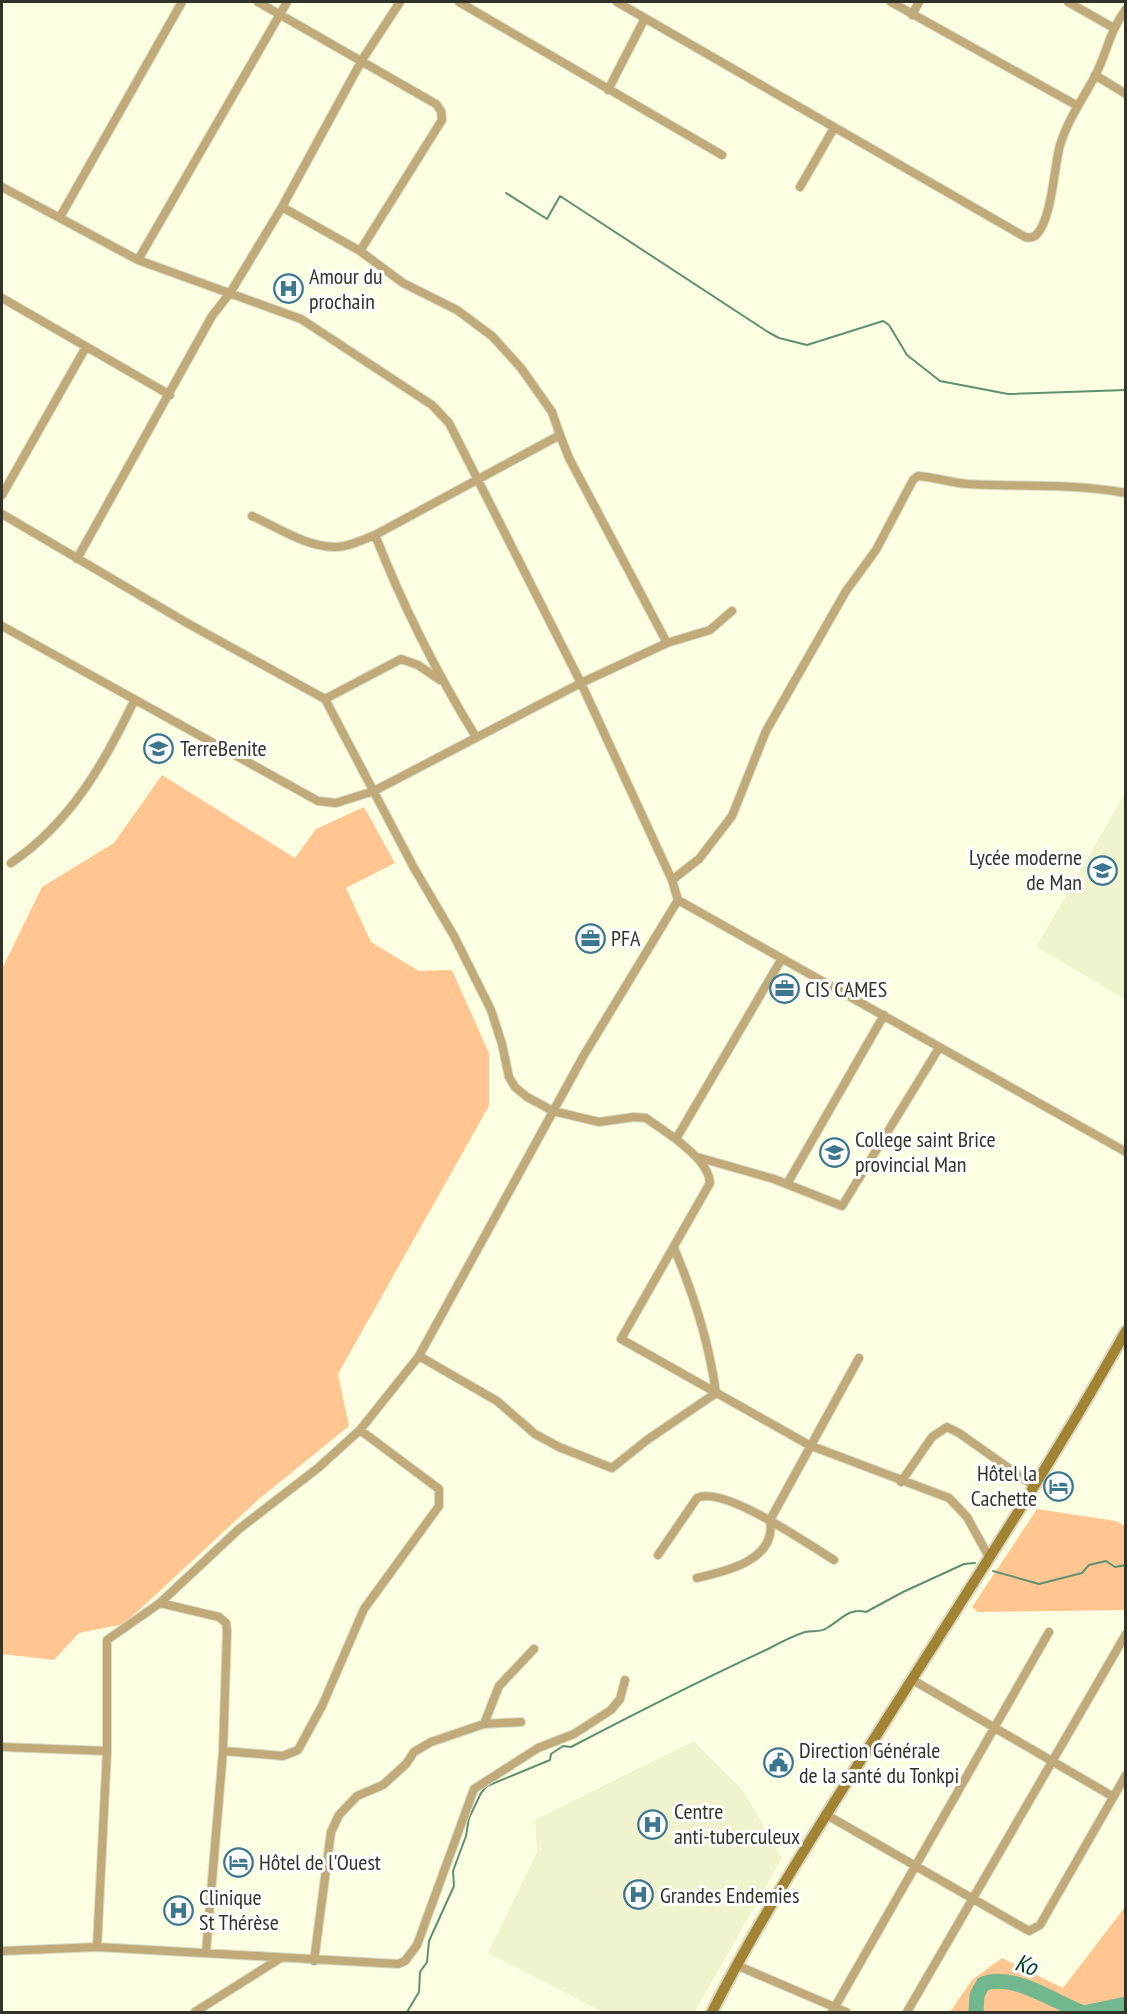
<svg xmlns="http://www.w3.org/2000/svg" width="1127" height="2014" viewBox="0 0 1127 2014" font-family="'PT Sans Narrow',sans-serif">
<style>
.built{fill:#f1f3cf}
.green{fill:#ffc692}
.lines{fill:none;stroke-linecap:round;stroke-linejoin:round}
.stream{stroke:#5f9070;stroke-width:2}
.river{stroke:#72b88f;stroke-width:15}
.street-casing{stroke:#d8d9c1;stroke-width:10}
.secondary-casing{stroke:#d8d9c1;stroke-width:14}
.street{stroke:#c0aa7a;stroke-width:8}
.secondary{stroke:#a28233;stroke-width:10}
.labels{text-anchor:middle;stroke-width:6;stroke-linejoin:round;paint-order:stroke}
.poi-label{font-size:22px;fill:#323328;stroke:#fff;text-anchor:start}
.water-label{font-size:24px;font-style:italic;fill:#033f24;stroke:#fff}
</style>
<rect width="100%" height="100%" fill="#fcfee2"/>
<path class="built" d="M1125,793V999L1036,947Z
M694,1741L743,1790L782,1858L695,2012H602L488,1953L537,1852L535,1820Z"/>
<path class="green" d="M162,775L295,858L316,829L364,807L395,863L346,888L371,942L419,971L452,970L489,1053V1106L338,1374L349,1426L259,1499L124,1624L79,1633L54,1660L2,1654V969L42,887L114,843Z
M1037,1509L1116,1521L1125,1526V1610L978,1612L972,1607Z
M1125,1907V2012H950L972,1980L1002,1958L1063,1988Z"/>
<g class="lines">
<path class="stream" d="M506,193L547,219L560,196L768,332L779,338L807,345L883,321L889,325L907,355L940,381L1008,394L1126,390
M993,1571L1039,1584L1082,1573L1089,1565L1106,1561L1115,1567L1126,1565
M407,2012L419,1992L420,1972L427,1962L429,1941L454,1886L453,1871L466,1836L469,1818L481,1793L487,1786L550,1760L551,1754L563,1746L571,1747C636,1713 701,1680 768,1649C779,1643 793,1636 805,1632C813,1630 819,1633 827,1628C841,1620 849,1607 866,1612L903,1592L964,1564L975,1563"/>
<path class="river" d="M976,2012L977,1995L983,1984C1012,1972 1053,2001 1081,2012
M1088,2012L1126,2004"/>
<defs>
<path id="street" d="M258,2L436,104L441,111L442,120L360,251
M459,2L722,155
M617,2L1025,237C1030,238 1034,238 1037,234C1052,218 1054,167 1060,145C1068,119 1083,99 1095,76C1108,51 1108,34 1126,9
M891,2L1076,105
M1068,2L1112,27
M912,15L919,2
M1095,75L1126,94
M608,90L645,18
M2,187L138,260L301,319L432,405L449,423L581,683L672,880L678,900L1126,1152
M800,187L834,128
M282,207L360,251L403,283L457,310L492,336L521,368L552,412L560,435
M60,217L182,2
M138,260L287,2
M2,298L170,395
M2,495L86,347
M2,514L187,623L325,699L414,868L454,936L491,1010L502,1044L509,1077L515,1087L527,1097L553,1111L599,1122L634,1117L646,1118L676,1139
M252,516C277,527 306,547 335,547C348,547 362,540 375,535L560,435L569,458L667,643
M375,535C403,606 436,672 476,737
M77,559L212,316L230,293L282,207L362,60L400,2
M2,626L318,801L336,803L374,791L581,683L667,643L710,630L732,611
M325,699L401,659L418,665L440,680
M11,863C70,823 104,764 134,701
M672,880L699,859L732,816L766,731L846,591L876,550L913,480L918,476C935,477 951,483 968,484C1021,487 1074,483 1126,493
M781,960L676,1139C689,1150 709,1165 710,1183L621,1339L809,1445L949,1498L967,1517L989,1557
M697,1157L774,1179L842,1206L939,1048
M787,1184L884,1015
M419,1356L497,1401L535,1434L559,1447L612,1468L647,1440L716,1393C709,1342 694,1295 674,1248
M901,1482L932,1437L947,1427L959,1433L1034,1486
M658,1555L697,1498C724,1485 809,1545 834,1560
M697,1578C727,1571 777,1560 770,1520L859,1358
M160,1603L219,1617L226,1623L227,1631L223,1751L206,1952
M911,1679L1112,1796
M484,1724L499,1686L534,1649
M2,1747L107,1751
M223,1751L283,1756L298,1750L322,1706L364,1609L439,1506V1489L360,1430
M825,1814L1029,1931L1040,1925L1126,1775
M97,1947L107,1751V1640L160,1603L239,1529L318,1468L360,1430L419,1356L584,1055L678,900
M2,1951L97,1947L398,1964L405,1961L417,1945L474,1789L538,1748L574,1734L611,1710L620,1699L625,1680
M314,1961L331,1832L339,1815L357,1796L383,1785L406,1764L414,1752L431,1742L484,1724L521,1722
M736,1965L846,2012
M195,2012L279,1959
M832,2012L1049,1632
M907,2012L1126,1634"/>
<path id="secondary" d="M712,2012C764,1910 827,1814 888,1717C969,1589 1052,1463 1126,1331"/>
</defs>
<use href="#street" class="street-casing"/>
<use href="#secondary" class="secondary-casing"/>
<use href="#street" class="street"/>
<use href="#secondary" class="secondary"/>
</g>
<defs>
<symbol id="hospital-ring" viewBox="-11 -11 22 22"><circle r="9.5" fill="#fff" stroke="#3c768f" stroke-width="1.5"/><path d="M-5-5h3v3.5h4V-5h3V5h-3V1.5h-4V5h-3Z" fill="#3c768f"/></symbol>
<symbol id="school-ring" viewBox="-11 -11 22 22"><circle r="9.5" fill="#fff" stroke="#3c768f" stroke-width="1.5"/><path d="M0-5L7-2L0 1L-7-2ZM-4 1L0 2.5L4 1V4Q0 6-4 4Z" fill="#3c768f"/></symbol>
<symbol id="office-ring" viewBox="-11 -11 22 22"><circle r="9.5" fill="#fff" stroke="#3c768f" stroke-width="1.5"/><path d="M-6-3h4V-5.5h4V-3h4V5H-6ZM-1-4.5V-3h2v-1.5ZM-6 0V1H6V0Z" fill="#3c768f"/></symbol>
<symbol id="hotel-ring" viewBox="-11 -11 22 22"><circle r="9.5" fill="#fff" stroke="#3c768f" stroke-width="1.5"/><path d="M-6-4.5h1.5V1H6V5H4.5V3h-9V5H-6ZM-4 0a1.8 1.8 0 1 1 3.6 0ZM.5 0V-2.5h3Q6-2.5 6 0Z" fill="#3c768f"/></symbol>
<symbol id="civic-ring" viewBox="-11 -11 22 22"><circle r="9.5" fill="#fff" stroke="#3c768f" stroke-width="1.5"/><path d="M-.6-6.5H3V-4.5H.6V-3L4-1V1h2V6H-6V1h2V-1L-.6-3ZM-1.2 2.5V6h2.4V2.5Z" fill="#3c768f"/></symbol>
</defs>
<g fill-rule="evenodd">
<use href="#hospital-ring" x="272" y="272" width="33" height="33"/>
<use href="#school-ring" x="142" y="732" width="33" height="33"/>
<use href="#school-ring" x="1086" y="854" width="33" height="33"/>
<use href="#office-ring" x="574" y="922" width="33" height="33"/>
<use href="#office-ring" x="768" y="972" width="33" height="33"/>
<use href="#school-ring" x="818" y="1136" width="33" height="33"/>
<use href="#hotel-ring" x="1042" y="1470" width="33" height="33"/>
<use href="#civic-ring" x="762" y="1746" width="33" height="33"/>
<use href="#hospital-ring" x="636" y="1808" width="33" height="33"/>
<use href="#hotel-ring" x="222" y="1846" width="33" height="33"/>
<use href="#hospital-ring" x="622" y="1878" width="33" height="33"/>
<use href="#hospital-ring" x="162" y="1894" width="33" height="33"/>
</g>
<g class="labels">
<g class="poi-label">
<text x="309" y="284">Amour du<tspan x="309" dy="25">prochain</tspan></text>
<text x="180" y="756">TerreBenite</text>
<text x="1082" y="865" text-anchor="end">Lycée moderne<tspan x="1082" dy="25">de Man</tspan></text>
<text x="611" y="946">PFA</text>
<text x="805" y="997">CIS CAMES</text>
<text x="855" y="1147">College saint Brice<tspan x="855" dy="25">provincial Man</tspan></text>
<text x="1037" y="1481" text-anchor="end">Hôtel la<tspan x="1037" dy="25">Cachette</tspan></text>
<text x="799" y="1758">Direction Générale<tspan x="799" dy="25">de la santé du Tonkpi</tspan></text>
<text x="674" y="1819">Centre<tspan x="674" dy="25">anti-tuberculeux</tspan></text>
<text x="259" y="1870">Hôtel de l'Ouest</text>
<text x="660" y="1903">Grandes Endemies</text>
<text x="199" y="1905">Clinique<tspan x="199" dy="25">St Thérèse</tspan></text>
</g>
<g class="water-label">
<text transform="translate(1026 1965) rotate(18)" y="8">Ko</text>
</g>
</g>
<rect width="1127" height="2014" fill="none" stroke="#323328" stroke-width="6"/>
</svg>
